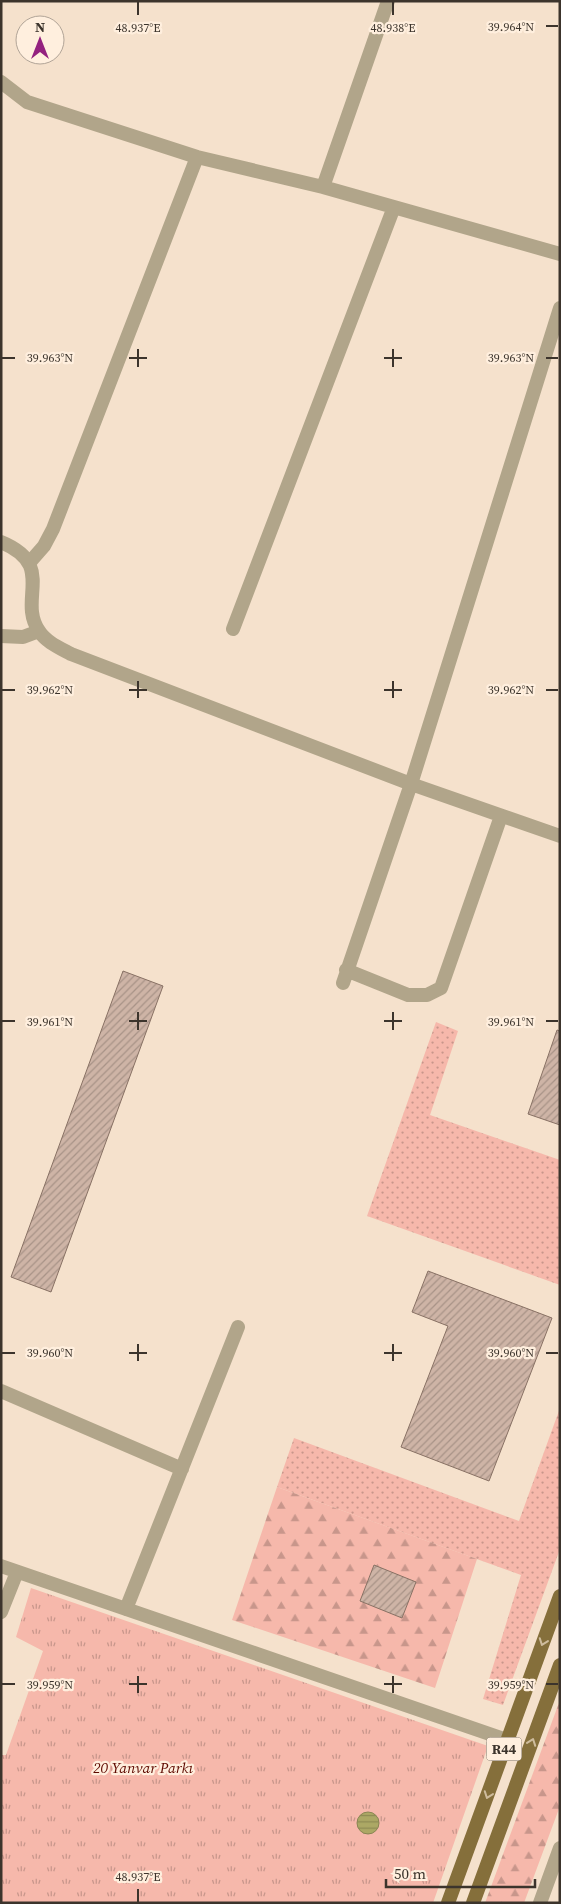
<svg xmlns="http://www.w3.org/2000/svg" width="561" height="1904" viewBox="0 0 561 1904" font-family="'Source Serif 4',serif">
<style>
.grass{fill:url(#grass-dots)}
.forest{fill:url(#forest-firs)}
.park{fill:url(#park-tufts)}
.water{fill:url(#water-rules);stroke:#8a8554}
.building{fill:url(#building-hatch);stroke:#887164}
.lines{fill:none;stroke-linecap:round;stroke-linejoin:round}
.minor{stroke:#b1a58a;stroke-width:14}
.primary{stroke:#856f3b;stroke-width:14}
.oneway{stroke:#cebc9d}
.ticks{fill:none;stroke:#3c342c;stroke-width:2}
.labels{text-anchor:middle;stroke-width:4.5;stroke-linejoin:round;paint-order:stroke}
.shield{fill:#ffefde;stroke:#766c61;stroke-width:1}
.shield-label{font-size:14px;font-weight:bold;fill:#3c342c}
.park-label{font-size:15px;font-style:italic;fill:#5f0a00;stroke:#ffefde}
.ticks-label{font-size:12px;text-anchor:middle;fill:#3c342c;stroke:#ffefde;stroke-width:4.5;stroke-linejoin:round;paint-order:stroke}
</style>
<defs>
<pattern id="grass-dots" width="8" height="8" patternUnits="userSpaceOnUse" patternTransform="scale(1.25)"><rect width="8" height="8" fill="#f6b8ab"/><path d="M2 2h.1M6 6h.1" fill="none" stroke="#c8968b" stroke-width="1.8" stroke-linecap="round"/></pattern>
<pattern id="forest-firs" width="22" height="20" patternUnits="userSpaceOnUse" patternTransform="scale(1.25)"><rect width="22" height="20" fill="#f6b8ab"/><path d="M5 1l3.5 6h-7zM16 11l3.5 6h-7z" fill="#c8968b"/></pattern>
<pattern id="park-tufts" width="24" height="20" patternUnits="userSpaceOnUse" patternTransform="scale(1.25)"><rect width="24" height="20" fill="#f6b8ab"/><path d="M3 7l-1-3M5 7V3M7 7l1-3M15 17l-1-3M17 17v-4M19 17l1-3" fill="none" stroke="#c8968b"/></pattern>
<pattern id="water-rules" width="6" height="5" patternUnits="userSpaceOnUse" patternTransform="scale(1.25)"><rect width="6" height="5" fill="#aca865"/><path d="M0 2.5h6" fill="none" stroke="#8d8a53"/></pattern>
<pattern id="building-hatch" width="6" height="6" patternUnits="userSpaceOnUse" patternTransform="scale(1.25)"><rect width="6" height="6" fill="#ceb4a6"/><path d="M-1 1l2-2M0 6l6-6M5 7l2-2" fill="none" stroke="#a89387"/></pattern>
</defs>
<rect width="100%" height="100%" fill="#f5e1cc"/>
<path class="grass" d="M436,1022L458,1031L430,1115L560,1160V1285L367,1216Z
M560,1408V1549L503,1705L483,1699L521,1575L277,1487L294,1438L519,1521Z"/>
<path class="forest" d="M277,1487L477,1559L435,1688L232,1620Z
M560,1700V1806L524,1903H485Z"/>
<path class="park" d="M31,1588L488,1746L433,1903H1V1755H6L43,1651L16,1637Z"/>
<path class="water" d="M357 1823a11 11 0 1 1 22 0a11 11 0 1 1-22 0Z"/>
<path class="building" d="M123,971L163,986L51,1292L11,1277Z
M557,1030L560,1031V1125L528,1114Z
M428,1271L552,1318L489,1481L401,1447L448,1326L412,1312Z
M374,1565L416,1582L402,1618L360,1601Z"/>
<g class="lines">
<path class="minor" d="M1,82L27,102L197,157L323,187L560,254
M323,187L388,1
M1,542C57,565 17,599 39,631C46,642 60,648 71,654L411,784L560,836
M30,562L44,546L53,529L197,157
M233,629L394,207
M1,636L23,637L39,631
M346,970L408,995H427L441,988L501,816
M343,983L411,784L560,308
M1,1391L182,1469
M1,1566L507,1740
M126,1609L238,1327
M1,1612L17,1572
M540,1903L560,1848"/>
<path class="primary" d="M448,1903L560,1596
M473,1903L560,1665"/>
</g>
<defs><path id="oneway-chevron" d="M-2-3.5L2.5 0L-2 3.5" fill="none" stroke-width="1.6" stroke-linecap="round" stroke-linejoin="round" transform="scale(1.25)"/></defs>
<g class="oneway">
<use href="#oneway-chevron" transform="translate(543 1642) rotate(110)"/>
<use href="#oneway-chevron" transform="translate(532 1742) rotate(-70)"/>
<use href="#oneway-chevron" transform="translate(488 1795) rotate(110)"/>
</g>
<path class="ticks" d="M138,2V15M393,2V15M546,26H558M138,349V367M393,349V367M2,358H15M129,358H147M384,358H402M546,358H558M138,681V698M393,681V698M2,690H15M129,690H147M384,690H402M546,690H558M138,1012V1030M393,1012V1030M2,1021H15M129,1021H147M384,1021H402M546,1021H558M138,1344V1361M393,1344V1361M2,1353H15M129,1353H147M384,1353H402M546,1353H558M138,1676V1693M393,1676V1693M2,1684H15M129,1684H147M384,1684H402M546,1684H558M138,1889V1902"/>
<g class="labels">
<rect class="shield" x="486.5" y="1737.5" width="35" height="23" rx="4"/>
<g class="shield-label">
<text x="504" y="1754">R44</text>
</g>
<g class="park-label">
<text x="143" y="1773">20 Yanvar Parkı</text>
</g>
</g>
<g class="ticks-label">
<text x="511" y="31">39.964°N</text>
<text x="138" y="32">48.937°E</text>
<text x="393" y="32">48.938°E</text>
<text x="50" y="362">39.963°N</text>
<text x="511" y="362">39.963°N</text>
<text x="50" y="694">39.962°N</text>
<text x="511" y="694">39.962°N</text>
<text x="50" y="1026">39.961°N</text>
<text x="511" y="1026">39.961°N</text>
<text x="50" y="1357">39.960°N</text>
<text x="511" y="1357">39.960°N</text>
<text x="50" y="1689">39.959°N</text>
<text x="511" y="1689">39.959°N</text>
<text x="138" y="1881">48.937°E</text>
</g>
<rect width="561" height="1904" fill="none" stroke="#3c342c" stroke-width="5"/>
<g transform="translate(40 40)"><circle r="24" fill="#ffefde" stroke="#b1a497"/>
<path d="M0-4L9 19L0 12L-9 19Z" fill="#94217f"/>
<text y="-8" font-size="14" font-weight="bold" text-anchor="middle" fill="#3c342c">N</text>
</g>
<path d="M386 1879v8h149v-8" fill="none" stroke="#3c342c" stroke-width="2.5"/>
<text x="394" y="1879" font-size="15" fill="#3c342c" stroke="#ffefde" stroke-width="4" paint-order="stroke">50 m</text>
</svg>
